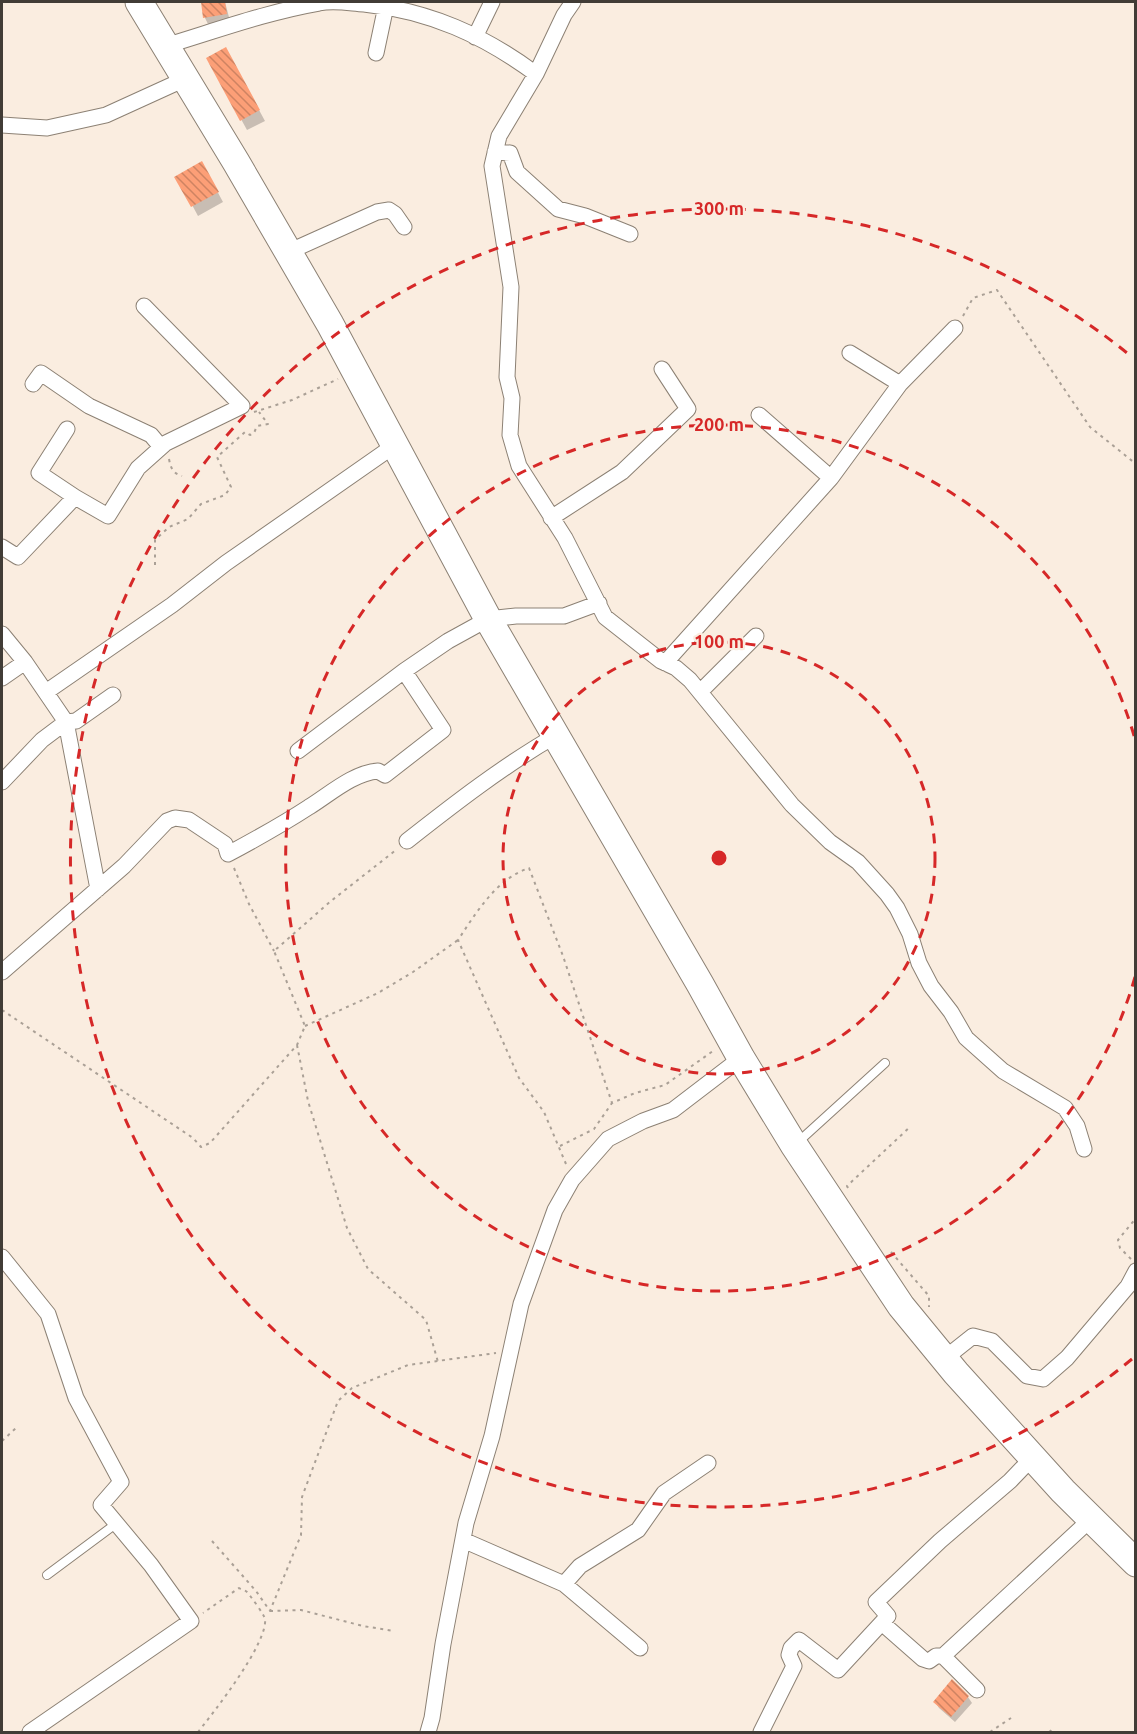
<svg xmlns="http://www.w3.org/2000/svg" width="1137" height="1734" viewBox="0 0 1137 1734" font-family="Ubuntu,sans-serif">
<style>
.shadow{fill:#0003}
.building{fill:url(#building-back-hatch)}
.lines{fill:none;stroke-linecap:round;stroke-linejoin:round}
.lane-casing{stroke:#8c8174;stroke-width:10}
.street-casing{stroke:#8c8174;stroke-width:17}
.highway-casing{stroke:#8c8174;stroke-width:29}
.path{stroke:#aaa096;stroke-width:2;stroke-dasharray:3 4.5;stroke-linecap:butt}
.lane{stroke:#fff;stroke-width:8}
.street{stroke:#fff;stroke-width:15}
.highway{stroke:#fff;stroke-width:27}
.ring{fill:none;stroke:#d62828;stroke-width:3;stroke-dasharray:10 8}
.centre{fill:#d62828;stroke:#faede0;stroke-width:3}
.ring-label{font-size:18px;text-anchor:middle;font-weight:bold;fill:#d62828;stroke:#faede0;stroke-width:4.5;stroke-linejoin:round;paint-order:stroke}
</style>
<defs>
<pattern id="building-back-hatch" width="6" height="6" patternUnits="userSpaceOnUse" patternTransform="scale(1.5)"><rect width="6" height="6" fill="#fc9f77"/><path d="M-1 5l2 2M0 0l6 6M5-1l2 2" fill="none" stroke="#ce8362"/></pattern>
</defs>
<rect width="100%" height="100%" fill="#faede0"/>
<path class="shadow" d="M202,2H225L230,21L208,24L205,18Z
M226,49L265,121L247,130L208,59Z
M202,163L223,202L198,216L177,177Z
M968,1697L972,1703L955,1722L939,1708L935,1702Z"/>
<path class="building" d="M201,2H225L227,14L203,18Z
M226,47L260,110L240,121L206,58Z
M202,161L219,192L191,207L174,177Z
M952,1679L969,1696L951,1717L933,1702Z"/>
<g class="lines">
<defs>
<path id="lane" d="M797,1143L885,1063
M47,1575L117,1523"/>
<path id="street" d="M573,2L564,15L536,74L499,136L492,166L511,287L507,377L512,398L510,435L519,466L565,538L605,617L661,661L676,668L690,680L792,805L830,842L858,862L887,894L897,908L910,934L919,963L931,986L951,1012L966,1038L1003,1071L1065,1108L1077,1126L1084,1149
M475,37L492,2
M165,46C215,31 267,12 319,3C334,0 349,3 364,4C430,11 483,35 536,74
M376,53L386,6
M2,125L47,128L106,115L185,79
M495,152L510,153L517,172L558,209L585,216L630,234
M288,252L377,212L389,210L395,214L404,227
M850,353L900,384
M33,384L41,373L89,406L151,435L161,447
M759,415L831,478
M67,429L39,473L75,497
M551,518L622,472L688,409L662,369
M2,547L18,557L75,497L108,516L138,468L166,443L242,406L144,306
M2,634L25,662L66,722L98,889
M665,663L831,478L900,384L955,328
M2,678L25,662
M46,692L172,605L226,563L395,445
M700,692L756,636
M298,751L404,671L448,641L488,619L516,616H564L599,603
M2,782L42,740L66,722L76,721L113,695
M407,841C454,804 503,766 555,736
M2,972L124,866L167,821L175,818L189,820L225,844L228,854C256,839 283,824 309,807C330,794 353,773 378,771L385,775L443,730L404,671
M2,1257L48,1314L76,1398L121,1482L101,1505L151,1565L191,1621L30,1732
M944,1359L973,1336L992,1341L1027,1376L1043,1379L1067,1358L1128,1286L1136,1271
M463,1540L564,1584L640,1648
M564,1584L580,1566L638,1530L664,1493L708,1463
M882,1623L923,1659L929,1661L936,1656H943
M977,1690L943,1656L1091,1519
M428,1732L432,1718L443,1644L466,1523L492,1436L521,1304L555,1210L572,1180L608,1139L643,1121L673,1110L741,1058
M761,1732L794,1666L789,1655L791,1648L799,1640L838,1670L888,1616L876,1602L940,1541L1010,1481L1033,1457"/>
<path id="highway" d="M139,2L236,162L330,324L488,619L700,984L741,1058L794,1145L901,1306L956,1373L1063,1491L1136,1563"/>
</defs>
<use href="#lane" class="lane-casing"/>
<use href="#street" class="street-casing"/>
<use href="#highway" class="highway-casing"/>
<path class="path" d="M963,316L973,298L997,290L1090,427L1136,464
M254,412L292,400L338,379
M169,459C171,469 173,473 182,476
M155,565V540L169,527L188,519L201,504L225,495L231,487L217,457L245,432L250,435L254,433L257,426L268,424L259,412
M234,868L249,904L274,951
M2,1010L193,1138L201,1147L210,1143L297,1045L305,1026L274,951L331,901L396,850
M305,1026L378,993L413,972L458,940
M297,1045L308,1101L347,1228L368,1269L426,1320L438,1362
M560,1146L594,1129L612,1103
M566,1164L544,1112L519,1078L458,940C476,913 496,879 529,868L563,956L612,1103L635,1093L665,1085L713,1051
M848,1188L847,1186L911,1126
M891,1252L929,1296V1307
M1131,1259L1120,1248L1118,1240L1136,1218
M2,1441L16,1428
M212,1541L256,1591L270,1611L301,1535L302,1497L338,1401L352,1388L408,1365L496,1353
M270,1611L301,1610L363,1626L394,1631
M198,1732C214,1712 268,1643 265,1619C265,1616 250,1595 247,1592C245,1590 242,1590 239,1588L203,1613
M990,1732L1011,1718
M1049,1732L1053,1729"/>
<use href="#lane" class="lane"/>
<use href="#street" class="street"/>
<use href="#highway" class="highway"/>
</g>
<g class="ring">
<circle cx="719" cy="858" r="216"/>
<path d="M1135 977A433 433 0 1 1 1135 739"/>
<path d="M1132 1359A649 649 0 1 1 1132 357"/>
</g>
<circle cx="719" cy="858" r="9" class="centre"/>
<g class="ring-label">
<text x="719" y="215">300 m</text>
<text x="719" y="431">200 m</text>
<text x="719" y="648">100 m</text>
</g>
<rect width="1137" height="1734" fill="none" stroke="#413c36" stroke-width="6"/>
</svg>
